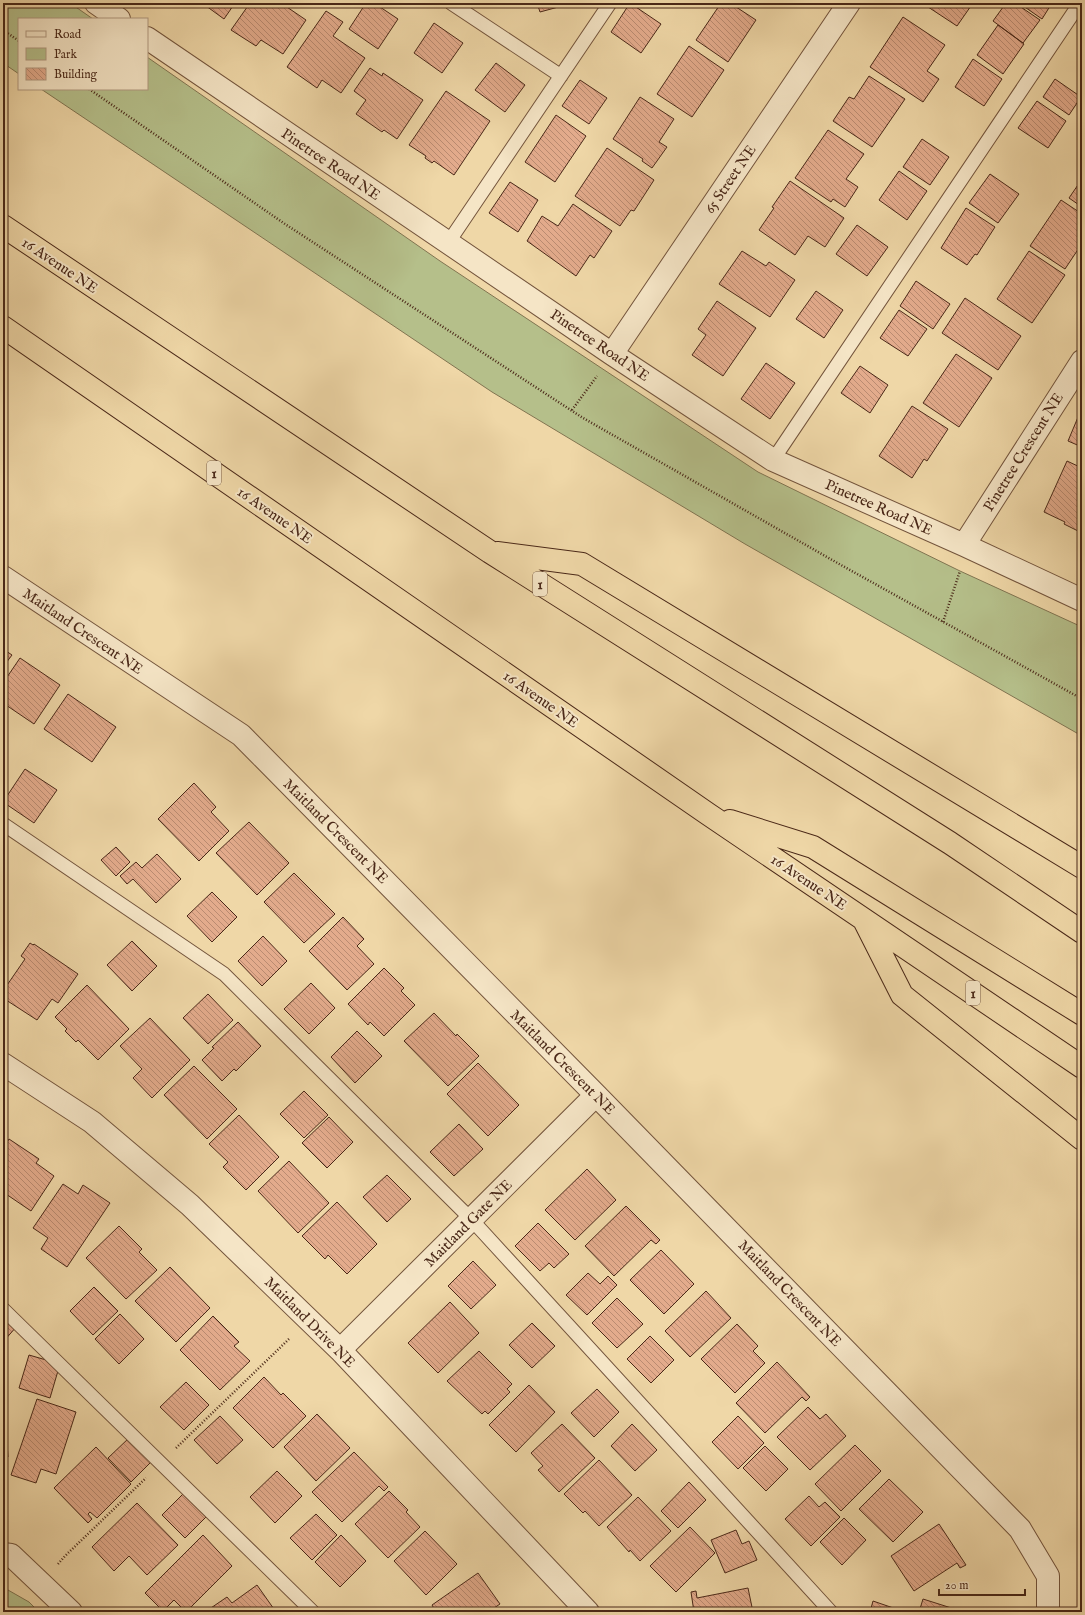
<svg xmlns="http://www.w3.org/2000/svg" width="1085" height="1615" viewBox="0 0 1085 1615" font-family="'IM FELL English',serif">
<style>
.green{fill:#b5bf8a;stroke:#807451}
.building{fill:url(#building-back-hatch);stroke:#4a2818}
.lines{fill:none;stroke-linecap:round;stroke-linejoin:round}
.service-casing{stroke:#73543c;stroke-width:15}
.minor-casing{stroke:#73543c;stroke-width:24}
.motorway-casing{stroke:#4a2818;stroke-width:24}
.path{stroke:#4a2818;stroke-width:2.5;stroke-dasharray:1 2;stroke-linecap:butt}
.service{stroke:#f5e5c6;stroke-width:13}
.minor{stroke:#f5e5c6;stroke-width:22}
.motorway{stroke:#efd7a7;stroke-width:22}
.labels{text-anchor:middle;stroke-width:4;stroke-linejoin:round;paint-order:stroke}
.shield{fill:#f5e5c6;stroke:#7d614c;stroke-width:1}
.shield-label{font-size:14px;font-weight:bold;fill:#4a2818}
.street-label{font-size:15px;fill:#4a2818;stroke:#f5e5c6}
</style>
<defs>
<pattern id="building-back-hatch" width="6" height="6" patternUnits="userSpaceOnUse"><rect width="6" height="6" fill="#e3ab8c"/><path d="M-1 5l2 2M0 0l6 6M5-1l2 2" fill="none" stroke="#ba8b71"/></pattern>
</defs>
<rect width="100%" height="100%" fill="#efd7a7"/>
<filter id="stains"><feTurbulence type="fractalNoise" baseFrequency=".005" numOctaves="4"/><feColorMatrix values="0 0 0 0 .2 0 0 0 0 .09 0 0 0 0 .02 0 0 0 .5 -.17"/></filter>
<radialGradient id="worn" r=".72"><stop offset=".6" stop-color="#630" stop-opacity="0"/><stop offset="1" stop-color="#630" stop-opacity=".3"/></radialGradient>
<path class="green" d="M3,3H70L93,19H19V74L3,63Z
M147,57L440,261L758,472L960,571L1082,627V736L745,544L492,392L41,89H147Z
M8,1590L29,1602L39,1612H3V1591Z"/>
<path class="building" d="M202,3H235L224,19Z
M250,3H281L306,20L283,54L261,40L256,46L231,30Z
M366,3H374L398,19L378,49L349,29Z
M537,3H573L540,12Z
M630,3L661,24L641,53L611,32Z
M721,3H730L756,20L728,62L696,40Z
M922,3H973L957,26Z
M1006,3H1015L1040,20L1023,43L993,21Z
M1019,3H1052L1042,19Z
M326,11L343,22L333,36L365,58L341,93L322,80L317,88L287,67Z
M903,17L945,45L927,71L939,79L923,102L870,67Z
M434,23L463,43L442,73L414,53Z
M998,25L1024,44L1003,74L977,55Z
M689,46L724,70L692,117L657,94Z
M973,59L1002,79L984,106L955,87Z
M496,63L525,85L505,112L475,90Z
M370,68L382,76L383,73L423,100L397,139L384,130L382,132L356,114L366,100L354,91Z
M869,76L905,99L872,147L833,121L849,97L854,99Z
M1055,79L1081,97L1069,115L1043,97Z
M580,80L607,98L589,124L562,106Z
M446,91L490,121L454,175L434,161L432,163L425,158L426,156L409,145Z
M640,97L674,119L659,142L667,147L652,168L642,161L643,159L613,139Z
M1037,101L1066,121L1048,148L1018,128Z
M556,115L586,136L555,182L525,162Z
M828,130L864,154L846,179L858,187L845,207L833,199L831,202L795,178Z
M922,139L949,157L930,185L903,167Z
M607,148L654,180L634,211L631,210L620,226L575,196Z
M899,171L927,191L907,220L879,200Z
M990,174L1019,194L998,223L969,203Z
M1082,179V207L1069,198Z
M790,181L844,218L825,247L808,236L795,255L759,230L774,208L772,207Z
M510,182L538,200L518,232L489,213Z
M1061,200L1082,214V250L1079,248L1065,269L1030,246Z
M573,204L612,231L594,258L590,255L576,276L527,241L542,216L558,226Z
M966,208L995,227L977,255L975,254L967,265L941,248Z
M857,225L888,247L867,276L836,254Z
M742,251L766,266L769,262L795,280L770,317L719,284Z
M1029,251L1065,275L1032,323L997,299Z
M916,281L950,304L933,329L900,306Z
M816,291L843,310L824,338L796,319Z
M965,298L1021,336L998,370L942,333Z
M717,301L756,328L723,376L692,355L706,335L698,329Z
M899,310L927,329L908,356L880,338Z
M956,354L992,378L959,427L923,403Z
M766,363L795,383L770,419L741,399Z
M860,366L888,385L870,413L841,393Z
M912,406L948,429L927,461L924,459L912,478L879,456Z
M1081,410L1082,411V447L1068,441Z
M1067,461L1082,468V479L1079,485L1082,486V533L1064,524L1065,522L1044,512Z
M3,649L12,655L3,667Z
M20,658L60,685L34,724L3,703V683Z
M68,694L116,727L92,762L44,729Z
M25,769L57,790L34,823L3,802Z
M194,783L216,807L211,812L229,831L199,861L158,819Z
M249,822L289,863L257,895L216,853Z
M116,847L130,862L116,876L101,860Z
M157,854L181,879L156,903L133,879L127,884L120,876L136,862L142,868Z
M294,873L335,914L304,943L264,902Z
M212,892L237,917L212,942L187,916Z
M343,917L364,939L357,946L374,964L347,990L309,951Z
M263,936L287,961L262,986L238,961Z
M132,941L157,966L132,991L107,965Z
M30,943L33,945L34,944L78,974L58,1003L52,999L37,1020L3,998V991L25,959L21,956Z
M384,968L404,988L401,991L415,1005L384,1036L370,1022L368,1025L348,1004Z
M311,983L335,1008L309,1034L284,1009Z
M87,985L129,1029L98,1060L78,1040L76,1042L65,1031L67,1029L55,1017Z
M208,994L233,1020L208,1044L183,1018Z
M434,1013L456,1036L457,1034L479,1056L448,1086L404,1041Z
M150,1018L190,1060L152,1098L133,1078L142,1069L120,1046Z
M238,1022L261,1046L236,1071L234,1069L222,1081L202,1060L214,1048L212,1047Z
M357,1031L382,1056L355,1083L331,1057Z
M478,1063L519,1105L488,1136L447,1094Z
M194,1066L237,1109L207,1139L164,1095Z
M304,1091L328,1115L304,1138L280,1114Z
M239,1115L279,1157L246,1190L223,1167L228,1162L209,1144Z
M329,1117L353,1142L327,1168L302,1143Z
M459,1124L483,1149L454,1176L430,1152Z
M9,1139L39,1159L36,1163L54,1176L31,1211L3,1192V1149Z
M289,1161L329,1203L298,1233L258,1191Z
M587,1169L616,1200L575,1240L545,1210Z
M387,1175L411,1199L387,1222L363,1197Z
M63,1184L78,1194L83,1185L110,1203L67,1267L41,1249L48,1238L33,1228Z
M337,1202L377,1244L347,1274L328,1255L325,1259L302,1236Z
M626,1206L660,1240L656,1244L651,1240L614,1276L585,1246Z
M538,1223L569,1254L554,1268L549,1263L540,1271L515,1246Z
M119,1226L142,1249L139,1252L157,1270L126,1299L86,1258Z
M661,1250L694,1284L664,1314L630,1280Z
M473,1261L496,1285L471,1309L448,1286Z
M170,1267L210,1308L176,1342L135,1301Z
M588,1273L600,1284L608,1276L617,1285L587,1315L566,1295Z
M94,1287L118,1311L93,1335L70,1311Z
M706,1291L731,1318L690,1357L665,1331Z
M617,1298L643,1324L617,1348L592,1323Z
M450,1302L479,1333L438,1373L408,1343Z
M3,1314L17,1326L3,1342Z
M120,1314L144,1339L119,1364L95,1339Z
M213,1316L239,1342L234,1346L250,1361L220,1390L180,1350Z
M532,1323L555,1346L532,1368L509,1345Z
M737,1324L758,1346L753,1351L765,1363L735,1393L701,1359Z
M650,1336L674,1360L651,1383L627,1359Z
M479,1351L512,1384L507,1389L510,1392L488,1414L485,1411L482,1414L447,1381Z
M29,1355L60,1364L50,1398L19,1388Z
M777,1362L810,1397L806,1401L802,1397L765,1433L736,1403Z
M264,1377L281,1395L283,1393L306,1416L273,1448L233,1408Z
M186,1382L209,1405L184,1430L160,1407Z
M3,1384L8,1457H3Z
M529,1385L555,1412L516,1452L489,1425Z
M597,1389L619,1412L594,1437L571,1413Z
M37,1399L76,1412L56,1474L41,1469L36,1483L11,1475Z
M808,1407L820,1419L826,1414L846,1436L810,1470L777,1437Z
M317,1414L350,1448L316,1481L284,1447Z
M220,1416L243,1440L217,1464L194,1440Z
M738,1416L764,1443L738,1469L712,1442Z
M562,1424L595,1458L559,1492L538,1470L543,1466L531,1453Z
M632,1424L657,1450L635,1471L611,1446Z
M130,1437L153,1460L131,1482L108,1458Z
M855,1445L881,1471L841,1511L815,1484Z
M765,1446L788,1469L766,1491L743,1468Z
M96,1447L131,1484L97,1518L90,1512L88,1514L92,1519L88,1523L54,1488Z
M354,1452L388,1487L384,1491L379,1486L342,1522L312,1492Z
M599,1460L632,1495L599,1526L585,1511L583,1513L564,1494Z
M277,1471L302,1496L275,1523L250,1497Z
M889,1479L923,1512L893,1542L859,1509Z
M689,1482L706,1500L678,1528L661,1511Z
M389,1491L408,1510L406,1512L420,1527L388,1558L355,1524Z
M184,1493L207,1516L185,1538L162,1515Z
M809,1496L819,1507L825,1502L840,1517L811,1546L785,1519Z
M638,1497L671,1531L640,1561L630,1550L629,1552L607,1527Z
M137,1503L178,1545L147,1575L129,1556L114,1571L92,1547Z
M316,1514L337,1535L312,1560L290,1538Z
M844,1518L866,1540L842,1565L820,1542Z
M939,1524L966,1565L960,1568L957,1563L914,1591L891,1556Z
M690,1527L715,1553L676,1592L650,1566Z
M736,1530L742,1544L749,1541L757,1560L725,1573L711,1540Z
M425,1531L457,1564L426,1595L394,1561Z
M203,1535L232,1566L186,1612L174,1600L163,1611L145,1593Z
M341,1535L366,1561L340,1587L315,1562Z
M478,1573L500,1604L488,1612H436L432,1605Z
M257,1585L276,1612H205L227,1597L232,1603Z
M748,1588L753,1612H694L691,1592L696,1591L697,1598Z
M923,1599L964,1612H919Z
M873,1601L905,1612H870Z"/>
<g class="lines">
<defs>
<path id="service" d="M451,3L561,76
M448,243L610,3
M773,460L1080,3
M3,824L224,974L471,1219L831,1612
M3,1309L313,1612"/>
<path id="minor" d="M96,3L119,19
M147,38L612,354L773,460L964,545L1082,600
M612,354L849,3
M964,545L1082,361
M3,577L241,735L596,1095L1020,1529L1048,1576V1612
M3,1064L92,1122L190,1205L340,1350L588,1612
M340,1350L596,1095
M3,1554L11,1555L71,1612"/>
<path id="motorway" d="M3,226L490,552L950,843L1082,932
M3,327L708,814L1082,1067
M497,553L582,564L1082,867
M730,821L813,847L1082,1014
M864,920L902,995L1082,1139"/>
</defs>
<use href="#service" class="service-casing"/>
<use href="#minor" class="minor-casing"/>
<use href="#motorway" class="motorway-casing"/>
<path class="path" d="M3,30L19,41
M89,89L285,224L583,418L841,565L1082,699
M572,410L597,376
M943,622L960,571
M176,1448L289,1339
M58,1564L65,1556L146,1478"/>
<use href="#service" class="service"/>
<use href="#minor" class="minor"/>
<use href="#motorway" class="motorway"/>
</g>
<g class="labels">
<g class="shield">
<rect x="207" y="461" width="14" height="24" rx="3"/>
<rect x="533" y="572" width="14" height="24" rx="3"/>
<rect x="966" y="981" width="14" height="24" rx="3"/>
</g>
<g class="shield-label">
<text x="214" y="478">1</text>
<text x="540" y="589">1</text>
<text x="973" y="998">1</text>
</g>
<g class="street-label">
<text transform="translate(331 164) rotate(34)" y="5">Pinetree Road NE</text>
<text transform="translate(730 179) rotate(-56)" y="5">65 Street NE</text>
<text transform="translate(60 265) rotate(34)" y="5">16 Avenue NE</text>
<text transform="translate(600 345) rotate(34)" y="5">Pinetree Road NE</text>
<text transform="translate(1023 452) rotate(-58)" y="5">Pinetree Crescent NE</text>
<text transform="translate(879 507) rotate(24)" y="5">Pinetree Road NE</text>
<text transform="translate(275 515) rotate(35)" y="5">16 Avenue NE</text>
<text transform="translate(83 631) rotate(34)" y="5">Maitland Crescent NE</text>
<text transform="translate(541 699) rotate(35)" y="5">16 Avenue NE</text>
<text transform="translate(336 831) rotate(45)" y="5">Maitland Crescent NE</text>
<text transform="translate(809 882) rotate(34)" y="5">16 Avenue NE</text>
<text transform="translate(563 1062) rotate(45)" y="5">Maitland Crescent NE</text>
<text transform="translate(468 1223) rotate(-45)" y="5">Maitland Gate NE</text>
<text transform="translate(790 1293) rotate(46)" y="5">Maitland Crescent NE</text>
<text transform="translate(310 1322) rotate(45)" y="5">Maitland Drive NE</text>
</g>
</g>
<rect width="1085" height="1615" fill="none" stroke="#efd7a7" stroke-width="16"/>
<rect x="4" y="4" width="1077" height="1607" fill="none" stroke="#4a2818" stroke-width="2"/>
<rect x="8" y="8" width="1069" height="1599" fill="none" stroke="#4a2818"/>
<rect x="18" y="18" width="130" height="72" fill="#f5e5c6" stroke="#b19980"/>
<rect x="26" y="31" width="20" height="6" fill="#f5e5c6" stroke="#b19980"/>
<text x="54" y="38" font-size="12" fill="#4a2818">Road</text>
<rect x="26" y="48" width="20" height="12" fill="#b5bf8a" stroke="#b19980"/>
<text x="54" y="58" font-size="12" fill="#4a2818">Park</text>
<rect x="26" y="68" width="20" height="12" fill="url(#building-back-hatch)" stroke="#b19980"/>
<text x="54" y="78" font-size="12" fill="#4a2818">Building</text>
<path d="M939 1589v6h86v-6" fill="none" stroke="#4a2818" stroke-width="2"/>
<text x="945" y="1589" font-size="12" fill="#4a2818" stroke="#f5e5c6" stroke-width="3" paint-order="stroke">20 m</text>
<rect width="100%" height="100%" filter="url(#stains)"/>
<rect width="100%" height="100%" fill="url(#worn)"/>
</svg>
